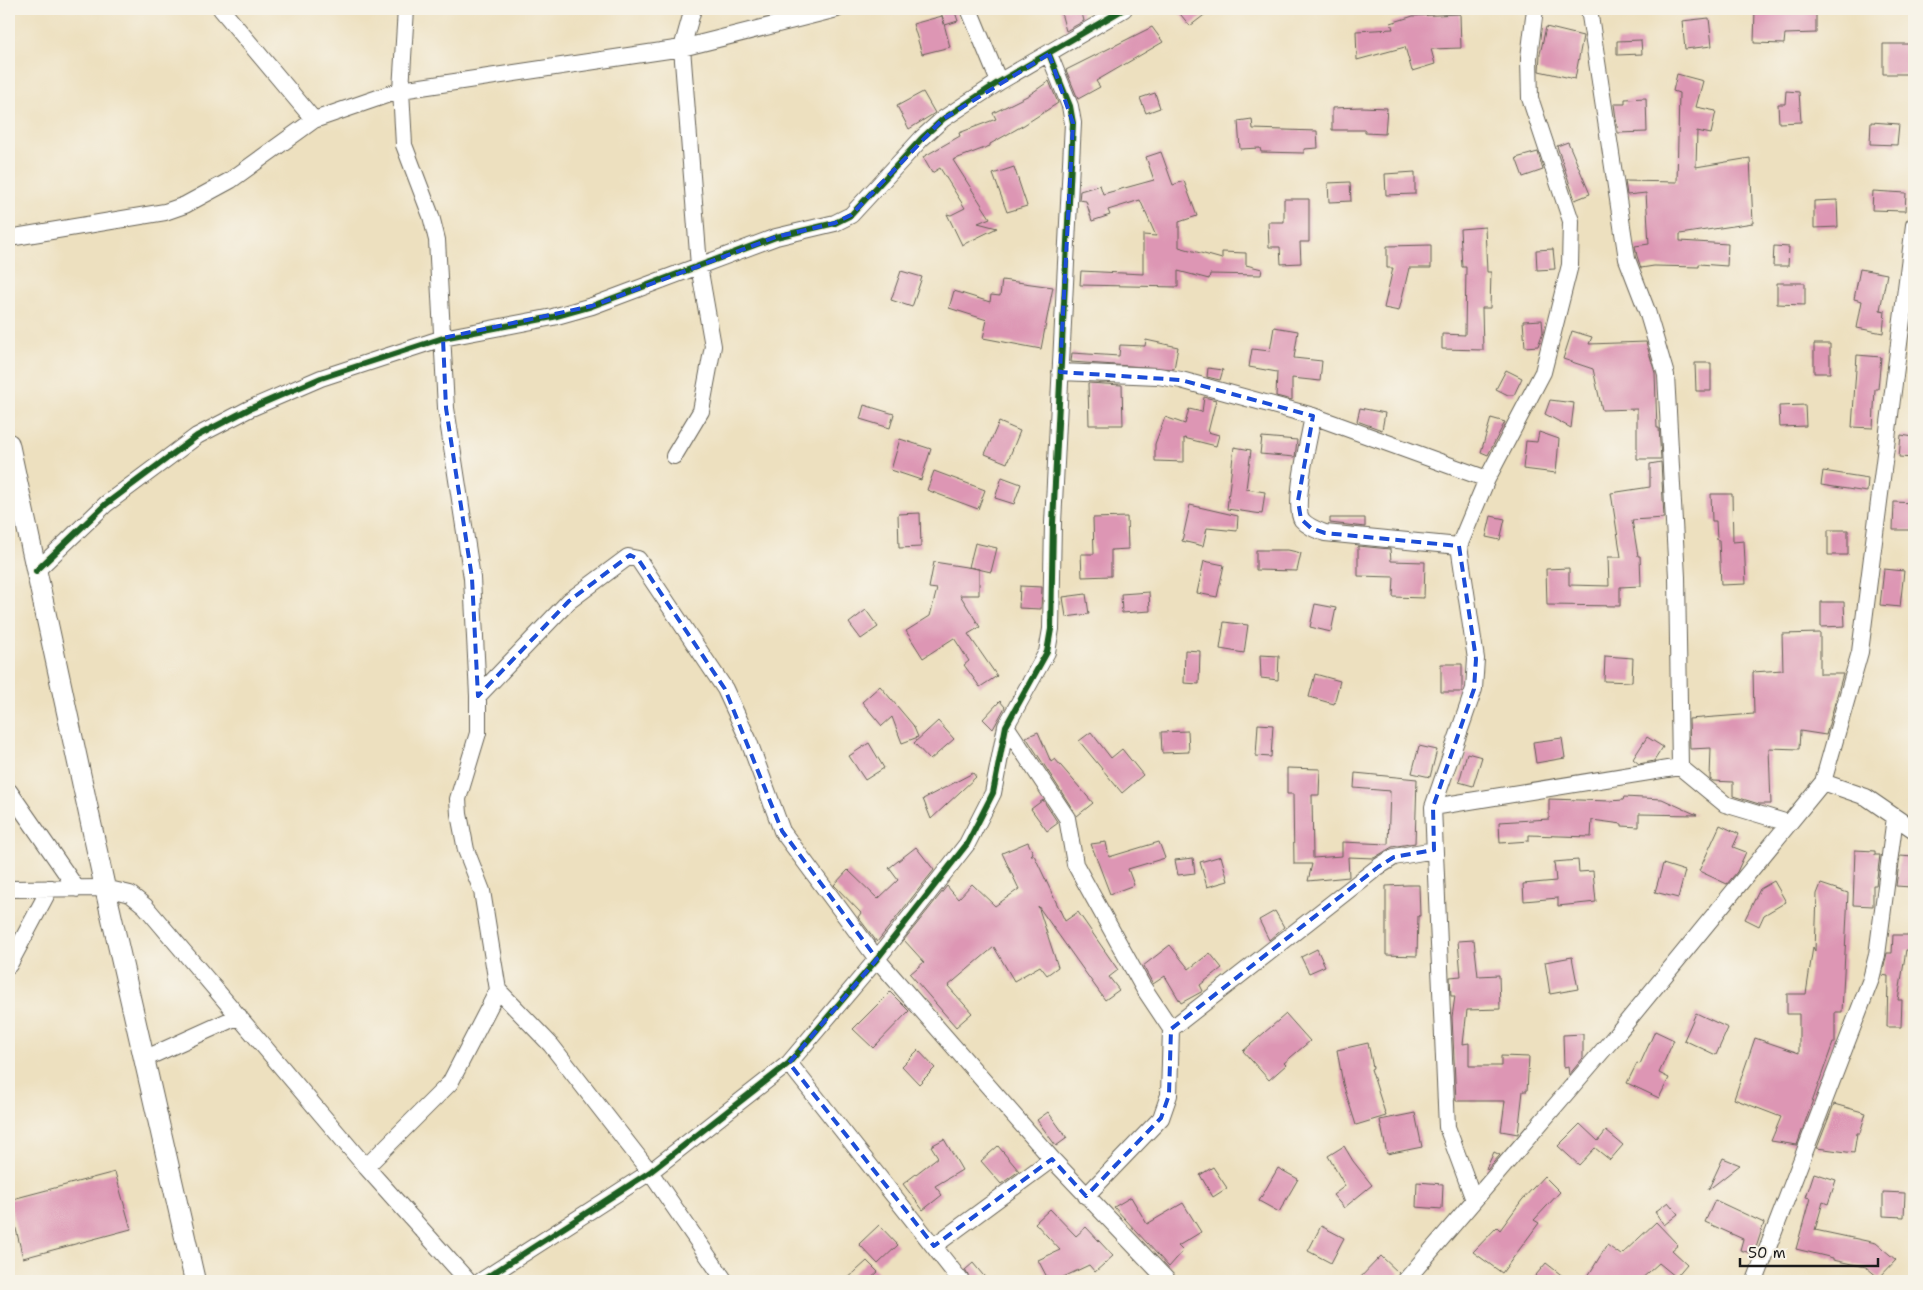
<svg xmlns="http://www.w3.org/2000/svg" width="1923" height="1290" viewBox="0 0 1923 1290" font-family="'Shantell Sans',sans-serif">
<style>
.building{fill:#dd96b4}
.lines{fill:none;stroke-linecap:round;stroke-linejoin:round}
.minor-casing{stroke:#656155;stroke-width:18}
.tertiary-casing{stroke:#656155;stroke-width:22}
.minor{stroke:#fff;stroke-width:16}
.tertiary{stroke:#fff;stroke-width:20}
.cycleway-casing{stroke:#f7f3e8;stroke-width:9}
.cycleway{stroke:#1b5e20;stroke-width:6}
.marked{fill:none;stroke:#1d4ed8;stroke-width:4;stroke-dasharray:10 6;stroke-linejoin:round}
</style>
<rect width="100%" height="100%" fill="#f7f3e8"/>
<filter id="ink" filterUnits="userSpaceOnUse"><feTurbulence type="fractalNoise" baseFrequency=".02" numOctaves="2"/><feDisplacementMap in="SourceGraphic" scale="10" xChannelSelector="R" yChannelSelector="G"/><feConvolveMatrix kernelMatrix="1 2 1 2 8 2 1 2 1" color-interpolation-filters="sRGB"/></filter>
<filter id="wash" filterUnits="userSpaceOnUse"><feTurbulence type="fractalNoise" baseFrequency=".0096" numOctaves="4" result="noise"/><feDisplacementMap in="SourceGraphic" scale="20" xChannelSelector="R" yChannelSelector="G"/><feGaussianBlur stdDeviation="1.12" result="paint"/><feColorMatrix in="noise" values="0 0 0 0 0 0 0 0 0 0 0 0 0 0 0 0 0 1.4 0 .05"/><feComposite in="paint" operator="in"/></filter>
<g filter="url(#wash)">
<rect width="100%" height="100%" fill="#ede0bf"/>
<g id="blocks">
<path class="building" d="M940,9H954L958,21L945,25Z
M1060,9H1081L1084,21L1066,31Z
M1176,9H1212L1190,26Z
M1755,9H1816V33L1785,34L1784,44L1754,43Z
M1460,14L1461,48L1431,49L1435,64L1412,71L1405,47L1357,60L1356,31L1393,29L1391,23L1413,16Z
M942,16L950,47L922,54L913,24Z
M1709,18L1712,46L1685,49L1682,21Z
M1152,27L1163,42L1096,81L1100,87L1078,99L1066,70Z
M1546,27L1583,36L1575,79L1539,71L1540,54Z
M1641,40L1642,54L1617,55V41Z
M1883,44H1914V74H1883Z
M1677,74L1703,81L1696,107L1716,111L1711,134L1697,131L1696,167L1750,158L1753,223L1680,234V241L1728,244L1727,266L1699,264V267L1654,266L1641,268L1637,256L1635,246L1649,244L1646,193L1627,195L1625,181L1677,182L1679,93L1673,91Z
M1049,81L1058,103L1024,125L990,144V146L953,160L990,218L978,223L997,228L962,245L947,214L951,215L965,208L940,168L932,173L923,157L960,136L959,133L996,119L993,113L1029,95Z
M1786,91L1799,92L1801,122L1779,123L1778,104H1785Z
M923,92L935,113L909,129L897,106Z
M1155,93L1160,108L1146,113L1140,98Z
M1646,98L1647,132L1618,133L1614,104H1625V99Z
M1362,107L1387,108L1385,134L1365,133V130H1332V108Z
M1252,119L1253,129L1317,131L1318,148L1304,149V153L1261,152L1260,148L1240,149L1238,121Z
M1871,122L1899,124L1897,145L1870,144Z
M1568,142L1590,194L1575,200L1557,146Z
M1161,152L1173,185L1184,181L1197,216L1179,222V247L1222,259V252L1246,253V265L1262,269L1261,275L1210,274L1209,279L1178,271V287L1080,285L1081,271L1143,274V235L1156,236L1140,200L1108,210L1110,215L1092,221L1086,201L1079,200L1080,191L1100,185L1103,194L1154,180L1146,157Z
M1538,152L1543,170L1523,177L1516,158Z
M1014,167L1027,206L1007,212L993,174Z
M1415,172V194L1386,195L1385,174Z
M1350,182L1351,201L1329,202L1328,183Z
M1873,191L1906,193L1905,211L1872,210Z
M1284,199H1309V242H1300L1301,263L1281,264L1280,247H1269L1268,222H1284Z
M1837,200L1838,227L1814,228V201Z
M1485,227L1487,272H1491L1490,308H1482L1483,350L1442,349V334L1465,335L1466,267H1462L1460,229Z
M1431,245V268H1409L1399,311L1384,308L1393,268H1387V246Z
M1774,246L1789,247L1788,266H1773Z
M1553,249L1555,269L1537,270L1536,250Z
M1860,269L1887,274L1880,310L1885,311L1883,333L1857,328L1862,301L1854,299Z
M901,271L922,277L912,307L891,300Z
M1002,280L1053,287L1041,349L983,338L987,320L949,308L954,291L990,302L991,295L1000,296Z
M1777,283H1805V305L1777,304Z
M1542,320L1543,332L1538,346L1525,347L1523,321Z
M1274,327L1298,331L1294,358L1322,361L1320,381L1292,378V400L1276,396L1277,372L1249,367L1252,349L1270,351Z
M1572,331L1592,337L1589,344L1646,342L1655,373L1657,428H1659L1661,459H1637V409L1602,410L1593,369L1563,359Z
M1146,340L1178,347L1174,369L1071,362L1072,353L1119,356L1120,345L1145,346Z
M1814,344H1830V373H1814Z
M1857,355L1881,357L1878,389H1875L1873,428L1852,427Z
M1695,363H1711V391H1696Z
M1208,368L1223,370L1220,380L1207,377Z
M1506,370L1522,378L1514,395H1508L1496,389Z
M1088,383L1122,385L1123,425H1089Z
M1204,397L1216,400L1208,432L1219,435L1216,446L1184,438V462L1155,461V444L1165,417L1185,424L1189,409L1202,412Z
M1550,400L1574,403L1571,428L1545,414Z
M864,405L894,414L890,428L860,419Z
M1805,405L1806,426L1780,427L1779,406Z
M1360,408L1385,413L1382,430L1357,421Z
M1491,418L1505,422L1488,455L1481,452Z
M999,422L1020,431L1007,463L985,454Z
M1539,432L1559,439L1556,473L1523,469L1526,441L1537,442Z
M1901,435L1914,437V458L1899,457Z
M1262,437L1297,440L1295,457L1260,454Z
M900,439L931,449L921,480L891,470Z
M1234,447L1251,450L1246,489L1265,492L1262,514L1227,509Z
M1661,462L1664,518L1632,520L1638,556H1640L1641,586L1620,587V606L1547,605L1546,569L1569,568V585L1609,586L1608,557H1621L1611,493L1650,487V464Z
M934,471L985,490L978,509L927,490Z
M1823,471L1868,478L1867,492L1821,485Z
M1002,477L1021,484L1014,504L995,498Z
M1711,494H1732L1733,542L1744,541L1746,584L1721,585L1719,540H1717L1716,521H1712Z
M1894,502L1914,503V530H1893Z
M1190,505L1238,516L1237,531L1207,528L1203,546L1182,541Z
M920,513L921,547L899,548L898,514Z
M1491,516L1505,519L1500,540L1486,537Z
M1127,517L1128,549L1111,550V576L1082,577L1081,554H1094L1093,518Z
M1330,518H1365V527L1330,523Z
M1828,530H1848V555H1828Z
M975,543L997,548L991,572L969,567Z
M1358,546L1390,549L1391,561L1425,562L1424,598L1393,597L1394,577L1358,576Z
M1256,550H1288L1301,553L1297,571L1256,570Z
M1204,561L1224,565L1217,597L1197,593Z
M934,562L979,569V595H960L980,627L968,634L997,676L980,687L964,665L969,661L954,638L923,658L906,631L930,616L937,589L929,588Z
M1884,569L1904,571L1900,607L1880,605Z
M1020,586L1042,587L1041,609L1019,608Z
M1149,592L1150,611L1122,613L1121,594Z
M1086,594L1089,614L1066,617L1063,597Z
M1821,602H1844L1845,626L1821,627Z
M1315,604L1336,608L1331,632L1310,627Z
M866,610L878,627L861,639L849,623Z
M1224,622L1248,625L1244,653L1220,649Z
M1820,633V674H1843L1826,735L1800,731L1799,749L1769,748L1771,804H1759L1733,796V782L1713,781L1710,779L1711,748L1690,749L1689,719L1754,714L1753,672L1783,670L1782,634Z
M1185,650L1200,651L1199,684L1184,683Z
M1260,655L1279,656L1278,680L1261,678Z
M1605,656L1633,658L1632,682L1604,681Z
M1441,664H1462V692H1441Z
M1315,674L1340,681L1334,704L1309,697Z
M880,686L913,725L918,737L902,743L892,717L882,726L862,702Z
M1000,701L1005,707L993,729L983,719Z
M938,721L954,739L930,760L914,743Z
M1258,724L1273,725L1271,757L1256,756Z
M1188,731L1189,752L1162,753L1161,732Z
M1038,732L1051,762L1055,759L1093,803L1077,816L1026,737Z
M1091,732L1111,758L1122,749L1143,775L1122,793L1079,741Z
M1647,737L1663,747L1654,761L1639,764L1633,759Z
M1562,738L1565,758L1536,763L1533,742Z
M869,743L884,768L865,780L849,756Z
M1419,746L1437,750L1430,777L1412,773Z
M1467,753L1482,757L1473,786L1459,782Z
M1287,768L1320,769L1319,795H1312L1313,858L1342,856V842L1388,844L1390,791L1354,788L1355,773L1417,779L1415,843L1392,847L1374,858L1348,857L1349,877L1308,881L1312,864H1294L1293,794H1287Z
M973,773L976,777L931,819L923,799Z
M1624,797L1662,799L1697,815L1639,814V827L1622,826V824L1592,820L1591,837L1529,835V841L1500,843L1499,822L1549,819V799L1610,801L1623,800Z
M1043,800L1058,823L1047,831L1031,809Z
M1720,825L1739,834L1733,847L1746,852L1737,872L1727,884L1699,871Z
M1028,842L1033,853L1031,855H1034L1065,921L1078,912L1118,970L1109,977L1119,990L1105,1000L1038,906L1058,967L1047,975L1040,966L1014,981L994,947L948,986L972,1013L956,1027L910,974L924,962L904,940L947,886L958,899L972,884L995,906L1019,889L1002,853Z
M1106,842L1109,857L1159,842L1165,858L1128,869L1134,885L1110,894L1091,844Z
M916,847L934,870L877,942L858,917L861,913L834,885L848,870L878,899L898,880L889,868Z
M1855,850L1875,851V855H1880L1876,885H1873V906L1853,905Z
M1221,856L1228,881L1207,887L1200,862Z
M1900,856L1913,857L1911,887L1896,886Z
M1193,858L1195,873L1178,875L1175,860Z
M1578,860L1579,872L1593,871L1596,902L1558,906V898L1524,901L1523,884L1556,881L1554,862Z
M1663,864L1685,871L1678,898L1655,892Z
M1774,881L1786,902L1764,915L1759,926L1745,919L1760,889Z
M1821,884L1848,893L1842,1012H1835V1043H1833L1797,1145L1771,1141L1781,1117L1734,1099L1755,1038L1799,1053V1014H1787V994H1806L1813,947L1815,951L1817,894Z
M1408,885H1419L1420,916H1418L1417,956L1386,955V886Z
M1275,911L1284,927L1269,940L1259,920Z
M1893,935H1913V950H1906L1898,1000H1902L1901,1027H1887L1888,976L1882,975L1887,953H1892Z
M1474,940L1478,976L1499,975L1500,1009L1467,1010L1463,1044L1469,1043V1066H1501V1056L1529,1057L1527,1091H1523L1518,1134L1501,1131L1505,1101H1456L1452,1017L1455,996H1451L1450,977L1461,976L1458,941Z
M1170,945L1189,969L1210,953L1222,968L1200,985L1203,991L1181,1003L1165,976L1153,984L1143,966Z
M1317,949L1325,966L1309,973L1301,957Z
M1572,957L1578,989L1550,994L1545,962Z
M890,992L909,1011L873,1048L853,1029Z
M1696,1013L1728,1028L1716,1055L1684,1040Z
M1286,1014L1310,1041L1284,1063L1286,1065L1269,1080L1243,1051Z
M1655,1031L1674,1040L1659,1073L1669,1078L1659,1098L1627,1083L1637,1063L1640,1064Z
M1583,1034V1058L1569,1075L1568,1067L1564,1068L1563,1035Z
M1368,1043L1373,1068L1371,1069L1386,1116L1356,1125L1343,1084L1337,1050Z
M918,1050L935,1068L919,1084L902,1066Z
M1834,1104L1866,1113L1860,1133H1857L1854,1153L1817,1148Z
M1048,1112L1067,1138L1056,1146L1037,1120Z
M1415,1113L1422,1147L1387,1154L1380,1120Z
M1580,1124L1598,1141L1606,1131L1623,1145L1610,1160L1595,1148L1579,1165L1558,1146Z
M944,1139L962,1170L935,1186L942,1195L923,1210L903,1184L938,1157L931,1146Z
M998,1146L1019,1171L1001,1184L981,1161Z
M1344,1146L1353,1161L1372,1185L1344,1208L1333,1195L1345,1186L1328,1156Z
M1494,1152L1500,1155L1487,1170L1486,1169Z
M1723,1158L1740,1165L1708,1190Z
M1213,1167L1227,1188L1213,1197L1200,1175Z
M1278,1168L1298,1179L1279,1212L1259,1201Z
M115,1172L131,1229L23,1258L9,1200Z
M1814,1173L1836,1180L1828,1204L1823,1202L1815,1230L1876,1243L1896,1260L1879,1278L1866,1267L1833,1260V1258L1796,1249L1810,1198L1806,1197Z
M1544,1176L1560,1192L1534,1220L1539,1223L1502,1273L1473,1252L1497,1227L1500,1230L1522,1200Z
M1417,1182L1443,1184L1442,1209L1416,1207Z
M1883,1192L1905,1193L1904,1217L1883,1216Z
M1131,1197L1147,1224L1183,1203L1201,1232L1178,1246L1183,1251L1169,1267L1114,1207Z
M1715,1200L1764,1223L1754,1254L1740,1250L1743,1239L1705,1222Z
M1668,1202L1678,1214L1664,1225L1655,1212Z
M1050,1209L1076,1236L1086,1227L1113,1256L1095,1272L1089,1265L1055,1281H1049L1038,1260L1060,1250L1035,1223Z
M1656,1222L1678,1245L1672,1250L1687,1264L1676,1277L1659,1263L1639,1281H1585L1607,1245L1621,1255Z
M879,1225L898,1245L878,1264L859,1244Z
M1321,1226L1344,1238L1331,1263L1308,1251Z
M1381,1256L1399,1273L1395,1281H1357Z
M867,1261L878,1272L868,1281H845Z
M973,1263L988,1281H971L965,1270Z
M1546,1263L1569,1281H1531Z"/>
</g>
</g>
<g filter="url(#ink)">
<use href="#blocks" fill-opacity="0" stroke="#656155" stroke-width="1"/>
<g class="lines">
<defs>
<path id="minor" d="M221,9L314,120
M969,9L999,82
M1589,9L1627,259L1647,311L1666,375L1677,577L1680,767
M9,238L165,212L185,205L231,180L314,120L401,90L682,48L837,9
M1060,372L1158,376L1181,380L1313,416L1487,479
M1313,416C1310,435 1292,506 1302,520C1308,527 1317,530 1325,533L1459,546
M674,456L701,411L713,346L699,266L682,48L693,9
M36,571L106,504L197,436L249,409L321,378L443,338L553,317L592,306L776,237L835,223L851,215L922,138L943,119L999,82L1124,9
M478,696L569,601L628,557L638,559L725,689L748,739L782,831L877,959L1052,1159L1168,1281
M1006,726L1067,818L1075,864L1143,987L1171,1029
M1823,782L1866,797L1914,830
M9,791L77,889
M1433,807L1680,767L1725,804L1788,823
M9,889L105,888L130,894L145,906L366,1167L468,1281
M9,965L50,888
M498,990L551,1045L650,1172L725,1281
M144,1059L239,1016
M789,1063L961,1281
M366,1167L450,1083L498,990L482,891L466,850L459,814L458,799L478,733V696L472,578L446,408L437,240L431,216L404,145L401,90L406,9
M1086,1196L1161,1118L1169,1095L1171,1029L1378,867L1394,857L1434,850
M1474,1200L1447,1127L1433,807L1474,689L1476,659L1459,546L1487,479L1543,372L1570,265L1571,221L1530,98L1529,58L1535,9
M934,1246L1052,1159
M481,1281L650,1172L789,1063L877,959L967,844L993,793L1006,726L1047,652L1051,629L1053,523L1073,123L1070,106L1049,54
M1405,1281L1616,1035L1823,782L1860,652L1914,225
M1755,1281L1871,979L1877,955L1895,817"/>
<path id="tertiary" d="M9,444L105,888L195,1281"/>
</defs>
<use href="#minor" class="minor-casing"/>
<use href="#tertiary" class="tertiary-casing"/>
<use href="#minor" class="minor"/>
<use href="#tertiary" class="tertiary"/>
<defs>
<path id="cycleway" d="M36,571L106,504L197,436L249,409L321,378L443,338L553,317L592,306L776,237L835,223L851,215L922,138L943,119L999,82L1124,9
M481,1281L650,1172L789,1063L877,959L967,844L993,793L1006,726L1047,652L1051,629L1053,523L1073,123L1070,106L1049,54"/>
</defs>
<use href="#cycleway" class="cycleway-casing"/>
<use href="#cycleway" class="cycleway"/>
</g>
</g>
<path class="marked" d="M1049,54L1073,123L1060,372L1181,380L1313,416L1298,501L1301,519L1311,528L1325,533L1459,546L1476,659L1474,689L1433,807L1434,850L1394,857L1378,867L1171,1029L1169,1095L1161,1118L1086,1196L1052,1159L934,1246L789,1063L877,959L782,831L725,689L638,559L630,555L569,601L478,696L472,578L446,408L443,338L592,306L776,237L835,223L851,215L943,119Z"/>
<rect width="1923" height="1290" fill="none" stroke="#f7f3e8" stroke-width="30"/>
<path d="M1740 1258v8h138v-8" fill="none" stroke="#1c1c1c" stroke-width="2.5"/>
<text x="1748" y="1258" font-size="15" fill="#1c1c1c" stroke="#f7f3e8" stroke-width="4" paint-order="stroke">50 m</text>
</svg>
